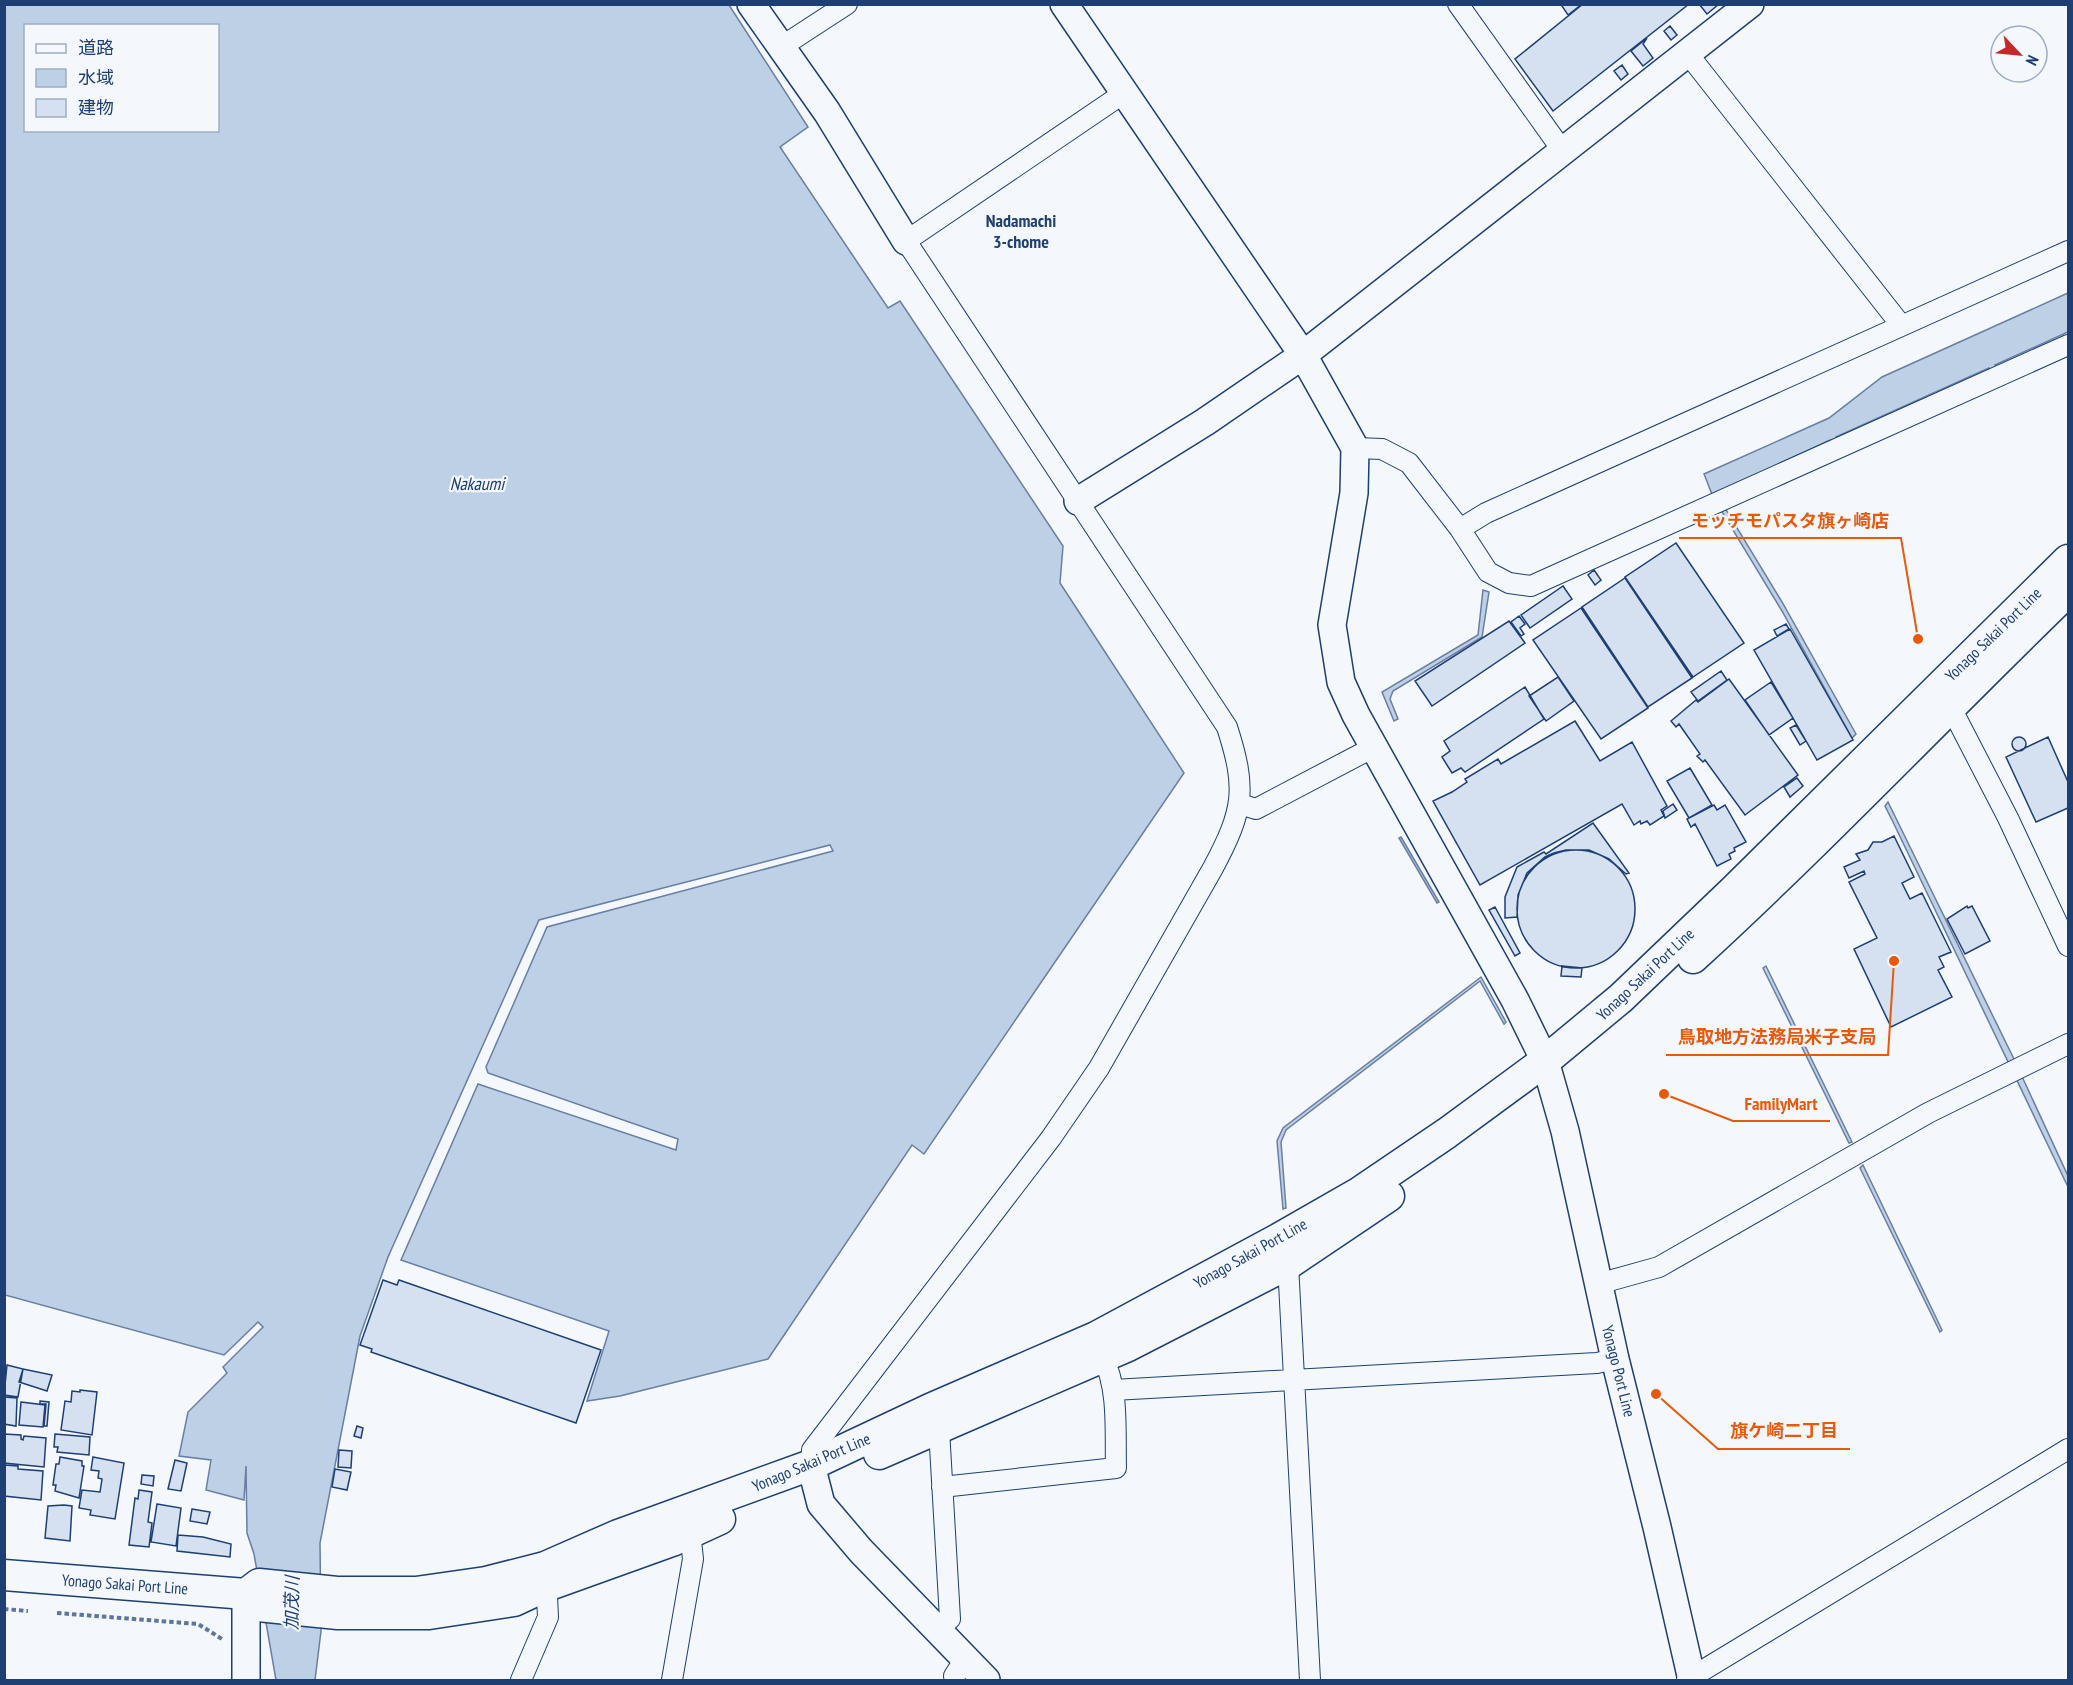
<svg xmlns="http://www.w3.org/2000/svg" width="2073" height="1685" viewBox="0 0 2073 1685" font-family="'PT Sans Narrow','Noto Sans JP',sans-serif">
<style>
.water{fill:#bed0e5;stroke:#687fa3;stroke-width:1.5;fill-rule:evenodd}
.building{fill:#d5e0f0;stroke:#1d3f73;stroke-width:1.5}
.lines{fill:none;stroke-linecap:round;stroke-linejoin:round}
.street-casing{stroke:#1d3f73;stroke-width:22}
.secondary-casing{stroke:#1d3f73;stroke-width:30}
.primary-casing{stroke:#1d3f73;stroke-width:33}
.path{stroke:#5e769c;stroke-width:4;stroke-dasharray:4.5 3;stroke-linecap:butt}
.street{stroke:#f4f7fb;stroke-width:20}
.secondary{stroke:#f4f7fb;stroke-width:27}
.primary{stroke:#f4f7fb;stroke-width:30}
.labels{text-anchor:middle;stroke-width:4.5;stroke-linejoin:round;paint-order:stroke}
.street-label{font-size:16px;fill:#1d3f73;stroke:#f4f7fb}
.neighbourhood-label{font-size:18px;font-weight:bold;fill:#1d3f73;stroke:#f4f7fb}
.water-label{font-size:18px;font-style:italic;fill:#1d3f73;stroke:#f4f7fb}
.leader{fill:none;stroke:#e8590c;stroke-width:2}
.callout-dot{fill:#e8590c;stroke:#f4f7fb;stroke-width:2}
.callout-label{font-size:18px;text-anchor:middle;font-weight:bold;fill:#e8590c;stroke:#f4f7fb;stroke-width:4.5;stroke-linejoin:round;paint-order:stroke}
</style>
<rect width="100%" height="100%" fill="#f4f7fb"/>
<path class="water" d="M4,5H729L808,127L780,147L888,308L900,301L1063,546L1060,583L1184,773L924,1154L912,1145L768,1359L620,1396L587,1401L609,1331L401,1260L478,1084L676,1150L678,1139L488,1073L486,1067L547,927L833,851L830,845L539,920L388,1257L360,1336L320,1543L321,1631L315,1680H276L254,1554L247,1533L246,1466L244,1500L206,1490L211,1460L179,1456L188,1412L227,1373L223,1367L263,1327L258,1322L224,1355L5,1295ZM26,26H218V130H26Z
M2068,293V332L1995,365L1996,370L1993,372L1989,368L1836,437L1838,442L1831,445L1830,440L1721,491L1725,508L1782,602L1856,734L1852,738L1782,611L1713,497L1704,474L1829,418L1882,377Z
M1483,590L1489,592L1482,637L1393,691L1390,699L1398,719L1394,721L1382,692L1478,635Z
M1888,802L2013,1057L2068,1176V1187L1892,820L1885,806Z
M1401,837L1439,902L1437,903L1399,838Z
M1766,966L1852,1142L1849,1143L1763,968Z
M1481,977L1506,1022L1504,1024L1480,981L1286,1130L1281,1142L1286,1208L1283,1209L1277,1141L1283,1128Z
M1863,1165L1942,1330L1940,1332L1860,1168Z"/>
<path class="building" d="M1565,4H1582L1568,15L1562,6Z
M1583,4H1689L1553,111L1515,59Z
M1699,4H1719L1707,14Z
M1670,26L1677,35L1671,40L1664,31Z
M1647,38L1643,44L1653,58L1643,66L1631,51Z
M1622,65L1628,74L1621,80L1614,71Z
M1676,543L1744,643L1693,677L1625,577Z
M1594,570L1601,580L1595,585L1588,575Z
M1625,578L1692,678L1648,707L1582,607Z
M1563,586L1572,599L1530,628L1521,615Z
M1581,608L1648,708L1601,739L1533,640Z
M1519,616L1525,624L1520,628L1524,634L1521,636L1511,622Z
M1509,621L1525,643L1432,706L1415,681Z
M1786,624L1789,629L1777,636L1774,630Z
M1790,629L1853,740L1817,760L1754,650Z
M1721,671L1727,680L1698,701L1691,692Z
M1558,677L1574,701L1546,721L1529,696Z
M1729,679L1798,775L1745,815L1705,760L1703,762L1697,756L1700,754L1679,724L1676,727L1671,721L1696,700L1698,702Z
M1771,682L1793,718L1769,735L1745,700Z
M1525,687L1544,719L1465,772L1461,768L1452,773L1442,757L1450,751L1444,741Z
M1575,721L1600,761L1632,742L1667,806L1661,810L1664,816L1650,825L1647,821L1641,824L1640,821L1634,825L1622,804L1480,885L1433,801L1452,792L1467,782L1465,779L1498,759L1501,764Z
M1796,725L1806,741L1800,745L1790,728Z
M2012 744a7 7 0 1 1 14 0a7 7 0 1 1-14 0Z
M2048,737L2068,782V808L2036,822L2006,757Z
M1690,768L1712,805L1689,818L1667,781Z
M1797,778L1803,786L1790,797L1784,787Z
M1673,804L1677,810L1665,818L1663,811Z
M1714,805L1717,810L1725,805L1746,842L1734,848L1735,851L1729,854L1731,859L1717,866L1695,824L1691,827L1687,819Z
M1593,823L1629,873L1626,874L1609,859L1589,850H1566L1554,853L1545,857L1527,873L1518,895L1517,917L1505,918V897L1517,867L1544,852L1546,854Z
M1894,836L1914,877L1902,883L1910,899L1922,893L1951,952L1939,957L1944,967L1938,970L1952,997L1891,1027L1854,949L1877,938L1849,882L1865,874L1864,871L1849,878L1844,867L1860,860L1856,854L1868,850L1873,842H1882Z
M1517 909a59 59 0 1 1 118 0a59 59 0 1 1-118 0Z
M1967,906L1968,908L1972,906L1990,941L1965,954L1947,919Z
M1495,907L1520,953L1515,956L1489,910Z
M1562,966L1582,968L1581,977L1561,976Z
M383,1280L397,1285L399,1280L601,1350L576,1423L371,1352L372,1349L360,1345Z
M7,1365L23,1369L18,1397L4,1395Z
M23,1369L52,1375L47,1391L19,1382Z
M80,1390L97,1392L92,1435L61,1430L65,1401L71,1402L72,1391L80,1392Z
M4,1397L17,1398L16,1426L4,1424Z
M40,1401L49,1402L47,1426H44L46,1404H40Z
M21,1402L45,1405L43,1427L19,1425Z
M357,1426L363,1428L361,1438L354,1436Z
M4,1434L21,1435V1439L23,1440L24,1436L46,1438L44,1467L4,1463Z
M55,1434L90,1437L89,1455L57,1452L58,1447H54Z
M339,1450L352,1451L351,1468L338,1467Z
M60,1457L82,1461V1466H84L79,1498L55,1491L56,1485H53L56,1464H59Z
M93,1457L124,1463L115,1519L90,1515L91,1510L79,1508L82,1490L100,1492L102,1479L98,1478L99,1471L91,1470Z
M175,1460L187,1463L181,1491L168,1489Z
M4,1465L18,1466V1469L43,1471L41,1500L4,1496Z
M335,1469L351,1472L347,1490L332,1487Z
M142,1475L154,1476L153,1486L141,1484Z
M139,1490L152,1492L148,1522L152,1523L149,1547L129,1545L135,1498L138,1499Z
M157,1504L181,1508L176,1546L151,1542Z
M64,1505L72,1506L70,1541L45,1538L48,1506Z
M192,1509L210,1512L207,1524L190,1521Z
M178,1535L203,1537L231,1544L230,1557L177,1551Z"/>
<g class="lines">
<defs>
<path id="street" d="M1458,4L1562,150
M781,47L847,4
M1688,54L1901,325
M1355,448L1382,449L1409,463L1460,529L1488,572L1509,583L1531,586L2068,345
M1460,529L1486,513L2068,251
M1946,698L2008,818L2068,946
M1240,804L1256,809L1374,747
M1288,1264L1310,1680
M1598,1284L1659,1267L1928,1113L2068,1044
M1113,1390L1597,1363L1615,1359
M811,1465L812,1450L1051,1138L1099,1068L1213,868C1244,810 1247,789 1227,727L906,241L1124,93
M942,1487L1116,1468C1115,1432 1119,1390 1103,1357
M938,1630L950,1619L939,1429
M521,1680L548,1617L546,1575
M672,1680L693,1559L689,1523
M955,1680L954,1676L965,1659
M1687,1680L2068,1449"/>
<path id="secondary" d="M751,4L827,112L906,241
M1064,4L1303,355L1355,448L1354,493L1332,625L1341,682L1356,715L1515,1000L1545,1061L1565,1131L1615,1359L1657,1527L1692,1680
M1078,501L1205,422L1303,355L1750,4
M811,1465L821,1504L861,1551L986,1680
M246,1594V1680"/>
<path id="primary" d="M1693,958C1822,840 1942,713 2068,591
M879,1454L1128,1346L1288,1264L1389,1196
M4,1575L246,1594L259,1584L337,1592H416L486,1582L545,1567L618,1535L811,1465L930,1409L1096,1337L1278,1239L1360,1192L1447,1133L1545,1061L1621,998L1734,890L2068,560
M246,1594L258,1606L338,1614H429L514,1601L544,1587L672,1541L720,1519"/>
</defs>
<use href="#street" class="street-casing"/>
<use href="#secondary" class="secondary-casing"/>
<use href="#primary" class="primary-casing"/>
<path class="path" d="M4,1609L28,1611
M57,1613L198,1624L222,1639"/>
<use href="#street" class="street"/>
<use href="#secondary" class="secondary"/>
<use href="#primary" class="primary"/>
</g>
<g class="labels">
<g class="street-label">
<text transform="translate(1993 634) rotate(-44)" y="6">Yonago Sakai Port Line</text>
<text transform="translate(1645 974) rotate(-43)" y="6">Yonago Sakai Port Line</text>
<text transform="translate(1250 1253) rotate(-29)" y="6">Yonago Sakai Port Line</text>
<text transform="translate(1619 1371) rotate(76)" y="6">Yonago Port Line</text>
<text transform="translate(811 1462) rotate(-23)" y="6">Yonago Sakai Port Line</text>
<text transform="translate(125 1584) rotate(4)" y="6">Yonago Sakai Port Line</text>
</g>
<g class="neighbourhood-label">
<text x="1021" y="227">Nadamachi<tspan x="1021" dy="21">3-chome</tspan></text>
</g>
<g class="water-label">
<text x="477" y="490">Nakaumi</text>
<text transform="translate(292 1603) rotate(-89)" y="6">加茂川</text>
</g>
</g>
<path class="leader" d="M1918 639L1901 538H1679M1894 961L1888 1055H1666M1664 1094L1733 1121H1830M1656 1394L1718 1449H1850"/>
<g class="callout-dot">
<circle cx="1918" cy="639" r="6"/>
<circle cx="1894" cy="961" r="6"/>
<circle cx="1664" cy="1094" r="6"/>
<circle cx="1656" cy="1394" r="6"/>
</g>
<g class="callout-label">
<text x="1790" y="527">モッチモパスタ旗ヶ崎店</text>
<text x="1777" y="1043">鳥取地方法務局米子支局</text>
<text x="1781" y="1110">FamilyMart</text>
<text x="1784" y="1437">旗ケ崎二丁目</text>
</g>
<rect width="2073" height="1685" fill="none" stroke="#1d3f73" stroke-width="12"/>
<rect x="24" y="24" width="195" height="108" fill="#f4f7fb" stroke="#9eadc5" stroke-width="1.5"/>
<rect x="36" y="44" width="30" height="9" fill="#f4f7fb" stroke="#9eadc5" stroke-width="1.5"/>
<text x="78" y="54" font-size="18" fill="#1d3f73">道路</text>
<rect x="36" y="69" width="30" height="18" fill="#bed0e5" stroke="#9eadc5" stroke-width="1.5"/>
<text x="78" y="84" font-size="18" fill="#1d3f73">水域</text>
<rect x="36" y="99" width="30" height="18" fill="#d5e0f0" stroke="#9eadc5" stroke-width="1.5"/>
<text x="78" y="114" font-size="18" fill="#1d3f73">建物</text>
<g transform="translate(2019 54) rotate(116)"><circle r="28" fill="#f4f7fb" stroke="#9eadc5" stroke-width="1.5"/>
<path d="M0-4.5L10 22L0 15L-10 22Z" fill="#c62828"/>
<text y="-9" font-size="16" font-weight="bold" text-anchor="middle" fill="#1d3f73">N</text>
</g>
</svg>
